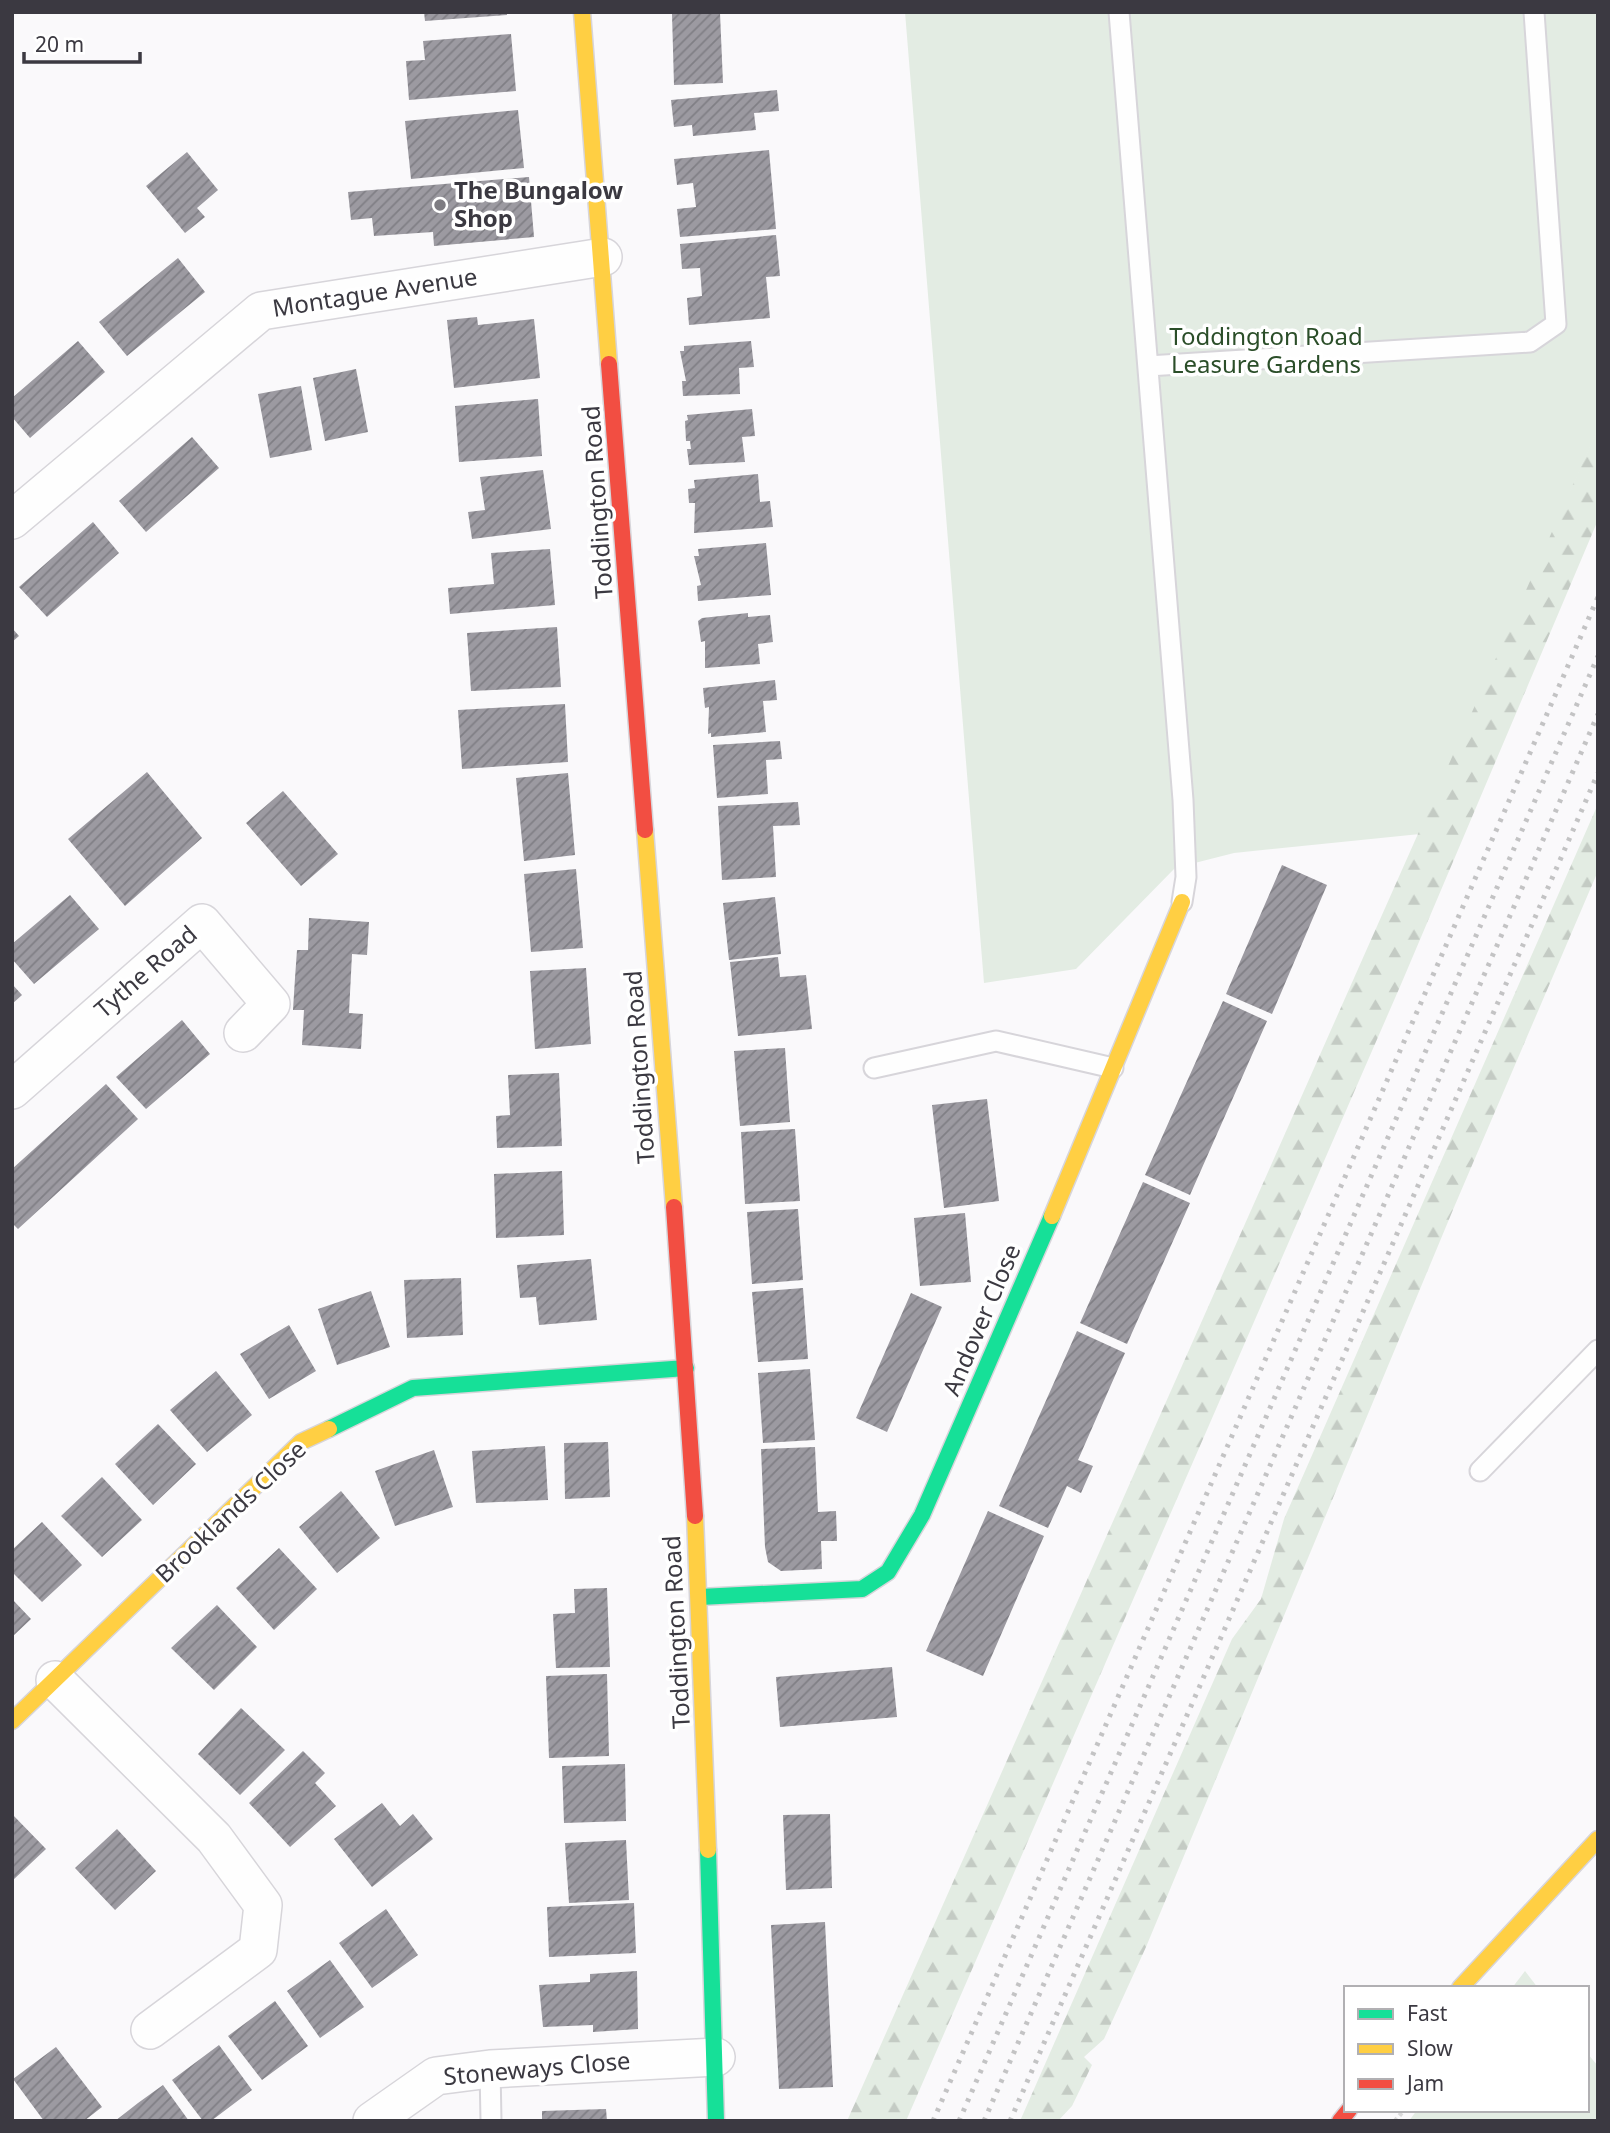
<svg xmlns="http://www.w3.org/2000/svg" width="1610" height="2133" viewBox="0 0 1610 2133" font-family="'Noto Sans',sans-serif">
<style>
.green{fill:#e3ece3}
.forest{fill:url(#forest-firs)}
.building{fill:url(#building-hatch)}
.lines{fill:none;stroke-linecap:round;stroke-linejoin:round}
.lane-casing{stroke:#d7d5da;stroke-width:23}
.street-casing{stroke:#d7d5da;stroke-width:40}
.fast-casing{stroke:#d7d5da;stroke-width:19}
.slow-casing{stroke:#d7d5da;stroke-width:19}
.jam-casing{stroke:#d7d5da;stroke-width:19}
.path{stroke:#d9d9da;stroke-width:4.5;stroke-dasharray:3.5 3.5;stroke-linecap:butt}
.lane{stroke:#fefefe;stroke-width:19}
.street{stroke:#fefefe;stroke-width:37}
.fast{stroke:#16e098;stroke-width:16}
.slow{stroke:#ffcf43;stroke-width:16}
.jam{stroke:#f24e42;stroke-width:16}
.rail{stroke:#c3c3c4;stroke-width:5;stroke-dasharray:3.5 7;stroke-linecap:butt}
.poi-dot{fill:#7e7c82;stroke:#fff;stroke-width:2.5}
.labels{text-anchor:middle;stroke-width:7;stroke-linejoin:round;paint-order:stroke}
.poi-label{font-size:24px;font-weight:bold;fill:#3b3941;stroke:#fff;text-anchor:start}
.street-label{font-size:24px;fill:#3b3941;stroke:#fff}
.park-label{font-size:24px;fill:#2b4e29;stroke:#fff}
</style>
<defs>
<pattern id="forest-firs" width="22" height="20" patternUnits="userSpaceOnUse" patternTransform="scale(1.75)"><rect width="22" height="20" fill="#e3ece3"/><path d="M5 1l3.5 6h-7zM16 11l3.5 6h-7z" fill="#c4cbc4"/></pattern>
<pattern id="building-hatch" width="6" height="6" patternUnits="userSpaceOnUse" patternTransform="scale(1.75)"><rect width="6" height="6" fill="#9c9aa1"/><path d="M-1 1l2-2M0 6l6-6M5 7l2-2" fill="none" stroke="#807f85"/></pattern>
</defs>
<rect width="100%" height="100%" fill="#faf9fb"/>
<path class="green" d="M905,12H1598V429L1420,834L1234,853L1175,868L1076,969L984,983Z
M1525,1971L1538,1988H1512Z
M1587,2053L1598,2066V2121H1409L1417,2110H1587Z"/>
<path class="forest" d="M1598,428V520L1402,982L906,2121H847Z
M1598,804V871L1455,1205L1146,1947L1104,2039L1084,2057L1092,2065L1072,2106L1058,2121H1020L1232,1639L1261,1599L1284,1519Z"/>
<path class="building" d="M424,12H507V15L425,21Z
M720,13L723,83L674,85L672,14Z
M511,34L516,91L409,100L406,61L425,60L423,41Z
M777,90L779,111L754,113L756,130L693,136L692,125L674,127L671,100Z
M518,110L524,168L411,179L405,121Z
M769,150L776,229L680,237L677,209L696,207L693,183L677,185L674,159Z
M187,152L218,190L197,208L205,217L185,233L146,186Z
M529,177L534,237L434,246L433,232L374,236L372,218L351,220L348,192Z
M776,235L780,276L766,277L770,318L689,325L687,298L702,296L700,268L682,269L680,244Z
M178,258L205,292L127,356L99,322Z
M477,317L478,325L534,319L540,378L454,388L447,320Z
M78,341L105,372L30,438L12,417V398Z
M751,341L754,367L739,368L740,394L683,396L682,381H686L680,351H684V346Z
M356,369L368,432L325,441L313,378Z
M301,386L312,450L270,458L258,394Z
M538,399L542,456L459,462L455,406Z
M752,409L755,436L742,437L745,462L689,465L687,449H691L690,441H686L685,421L688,420L687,415Z
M192,437L219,468L146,532L119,501Z
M543,470L551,529L472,539L468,512L485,510L480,477Z
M758,474L760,502L770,501L773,527L694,533L695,503H689L688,489L695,488L694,480Z
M93,522L119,553L47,617L19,587Z
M766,543L771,595L698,601L697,586L701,585L694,556H699L698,549Z
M550,549L555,605L450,614L448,588L494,584L491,553Z
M748,613V617L770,615L773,642L758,644L760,664L705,668V641L701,642L698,621L702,618Z
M557,627L561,687L471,691L467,633Z
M12,628L19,636L12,642Z
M775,680L777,700L763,701L766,732L711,737V733L708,734L709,707L705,708L703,688Z
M565,704L568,762L462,769L458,710Z
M780,741L782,759L766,760L768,794L717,798L713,745Z
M147,772L202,838L125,906L68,839Z
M568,773L575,855L524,861L516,778Z
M283,791L338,854L301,886L246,823Z
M798,802L800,825L773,826L776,877L722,880L718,806Z
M1282,865L1327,885L1272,1014L1226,994Z
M576,869L583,948L531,952L524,874Z
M70,895L99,929L34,984L12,959V944Z
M775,897L781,954L729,960L723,903Z
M309,918L369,922L367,955L352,954L349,1013L363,1014L361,1049L302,1045L304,1010H293L295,978L297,950H308Z
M778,957L780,977L806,975L812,1029L738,1036L730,962Z
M586,968L591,1044L535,1049L530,971Z
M12,984L22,995L12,1004Z
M1223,1001L1267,1021L1190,1195L1145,1175Z
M182,1020L210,1054L146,1109L116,1077Z
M785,1048L790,1122L740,1126L734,1051Z
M559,1073L562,1146L497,1148L496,1116L510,1115L508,1075Z
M106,1084L138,1119L18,1229L12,1223V1169Z
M987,1099L999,1201L944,1208L932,1105Z
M795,1129L800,1201L745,1204L741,1132Z
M562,1171L564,1235L496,1238L494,1174Z
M1143,1182L1190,1203L1127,1344L1080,1323Z
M798,1209L803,1280L752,1284L747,1212Z
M965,1213L971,1282L920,1286L914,1218Z
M591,1259L597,1320L539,1325L536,1297L520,1298L517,1265Z
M461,1278L463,1335L407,1338L404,1280Z
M803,1288L808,1359L758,1362L752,1292Z
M371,1291L390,1347L337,1365L318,1309Z
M911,1293L942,1307L887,1432L856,1418Z
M289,1325L316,1371L269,1399L240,1354Z
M1077,1331L1125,1353L1078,1460L1093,1466L1081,1493L1067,1486L1048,1528L999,1506Z
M810,1369L815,1440L763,1443L758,1373Z
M216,1371L252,1415L207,1452L170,1410Z
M158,1424L196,1464L153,1505L115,1464Z
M608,1442L610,1497L565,1499L564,1443Z
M545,1446L548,1500L476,1503L472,1451Z
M815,1447L818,1512L836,1511L837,1541H821L822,1569L781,1571L768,1562L765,1547L761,1449Z
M434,1450L453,1507L395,1526L375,1471Z
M102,1477L142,1520L102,1557L61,1516Z
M341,1491L380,1538L337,1573L299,1527Z
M988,1511L1044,1536L983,1676L926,1651Z
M42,1522L82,1565L42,1602L12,1572V1550Z
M279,1548L317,1589L274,1630L236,1588Z
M607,1588L610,1667L556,1668L553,1614L575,1613L574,1589Z
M12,1599L31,1619L12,1637Z
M217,1605L257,1647L214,1690L171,1648Z
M892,1667L897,1717L780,1727L776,1677Z
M607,1674L609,1756L549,1758L546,1676Z
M241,1708L285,1750L240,1795L198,1754Z
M303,1751L325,1773L315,1783L336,1806L290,1847L249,1803Z
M625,1764L626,1821L564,1823L562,1766Z
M382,1803L400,1826L413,1814L433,1839L372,1887L334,1839Z
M12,1814L46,1849L12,1881Z
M830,1814L832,1888L786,1890L783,1815Z
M117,1829L156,1871L115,1910L75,1868Z
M626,1840L629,1900L569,1903L565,1843Z
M634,1903L636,1953L549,1957L547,1907Z
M386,1909L418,1955L372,1988L339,1943Z
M825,1922L833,2087L779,2089L771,1925Z
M330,1960L364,2007L320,2038L287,1991Z
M637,1971L638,2029L593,2032V2025L543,2027L539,1985L590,1982V1974Z
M275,2001L308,2046L262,2080L228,2036Z
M219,2045L252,2090L211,2121H203L172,2080Z
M56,2047L102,2107L84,2121H44L13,2079Z
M163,2085L189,2121H115L138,2103Z
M606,2109L607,2121H542V2111Z"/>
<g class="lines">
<defs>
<path id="lane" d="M1119,12L1183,800L1186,877L1182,902
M1148,366L1530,342L1556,324L1534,12
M874,1068L996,1041L1113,1068
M1480,1471L1598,1350
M490,2069L491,2121"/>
<path id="street" d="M12,520L261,311L603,257
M12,1090L202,923L271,1004L243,1033
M55,1680L214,1838L263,1905L258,1950L150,2030
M372,2121L436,2076L490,2069L716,2057"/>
<path id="fast" d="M329,1429L413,1388L686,1368
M700,1597L862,1589L888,1572L922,1515L1052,1216
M708,1850L716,2121"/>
<path id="slow" d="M582,12L609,364
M645,830L674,1207
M1052,1216L1182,902
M695,1516L708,1850
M12,1721L301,1442L329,1429
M1460,1988L1598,1839"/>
<path id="jam" d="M609,364L645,830
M674,1207L695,1516
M1340,2121L1349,2110"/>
</defs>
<use href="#lane" class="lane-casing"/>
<use href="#street" class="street-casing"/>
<use href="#fast" class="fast-casing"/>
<use href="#slow" class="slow-casing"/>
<use href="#jam" class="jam-casing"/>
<path class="path" d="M1395,2121L1404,2110"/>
<use href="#lane" class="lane"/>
<use href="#street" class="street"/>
<use href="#fast" class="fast"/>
<use href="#slow" class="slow"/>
<use href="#jam" class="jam"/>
<path class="rail" d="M933,2121L1598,597
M959,2121L1598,656
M984,2121L1598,714
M1010,2121L1598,773"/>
</g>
<circle class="poi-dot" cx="440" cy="205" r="7"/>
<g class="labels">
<g class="poi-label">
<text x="454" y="199">The Bungalow<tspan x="454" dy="28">Shop</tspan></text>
</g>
<g class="street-label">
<text transform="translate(375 293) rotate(-9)" y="8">Montague Avenue</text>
<text transform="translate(598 502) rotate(-94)" y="8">Toddington Road</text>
<text transform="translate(146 972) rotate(-41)" y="8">Tythe Road</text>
<text transform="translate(640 1067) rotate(-94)" y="8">Toddington Road</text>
<text transform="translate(982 1320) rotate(-67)" y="8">Andover Close</text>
<text transform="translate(231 1512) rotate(-43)" y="8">Brooklands Close</text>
<text transform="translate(677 1632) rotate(-93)" y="8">Toddington Road</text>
<text transform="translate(537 2069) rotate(-5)" y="8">Stoneways Close</text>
</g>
<g class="park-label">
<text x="1266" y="345">Toddington Road<tspan x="1266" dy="28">Leasure Gardens</tspan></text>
</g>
</g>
<rect width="1610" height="2133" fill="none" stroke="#3b3941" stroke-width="28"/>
<rect x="1344" y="1986" width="245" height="126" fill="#ffffff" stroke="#b1b0b3" stroke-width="2"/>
<rect x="1358" y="2009" width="35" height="10" fill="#16e098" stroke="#b1b0b3" stroke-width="2"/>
<text x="1407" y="2021" font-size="21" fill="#3b3941">Fast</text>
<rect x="1358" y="2044" width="35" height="10" fill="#ffcf43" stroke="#b1b0b3" stroke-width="2"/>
<text x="1407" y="2056" font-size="21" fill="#3b3941">Slow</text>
<rect x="1358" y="2079" width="35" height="10" fill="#f24e42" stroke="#b1b0b3" stroke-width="2"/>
<text x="1407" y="2091" font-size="21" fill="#3b3941">Jam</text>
<path d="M24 52v10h116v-10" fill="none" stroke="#3b3941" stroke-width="3.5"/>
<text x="35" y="52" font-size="21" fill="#3b3941" stroke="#ffffff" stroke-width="5" paint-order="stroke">20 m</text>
</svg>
